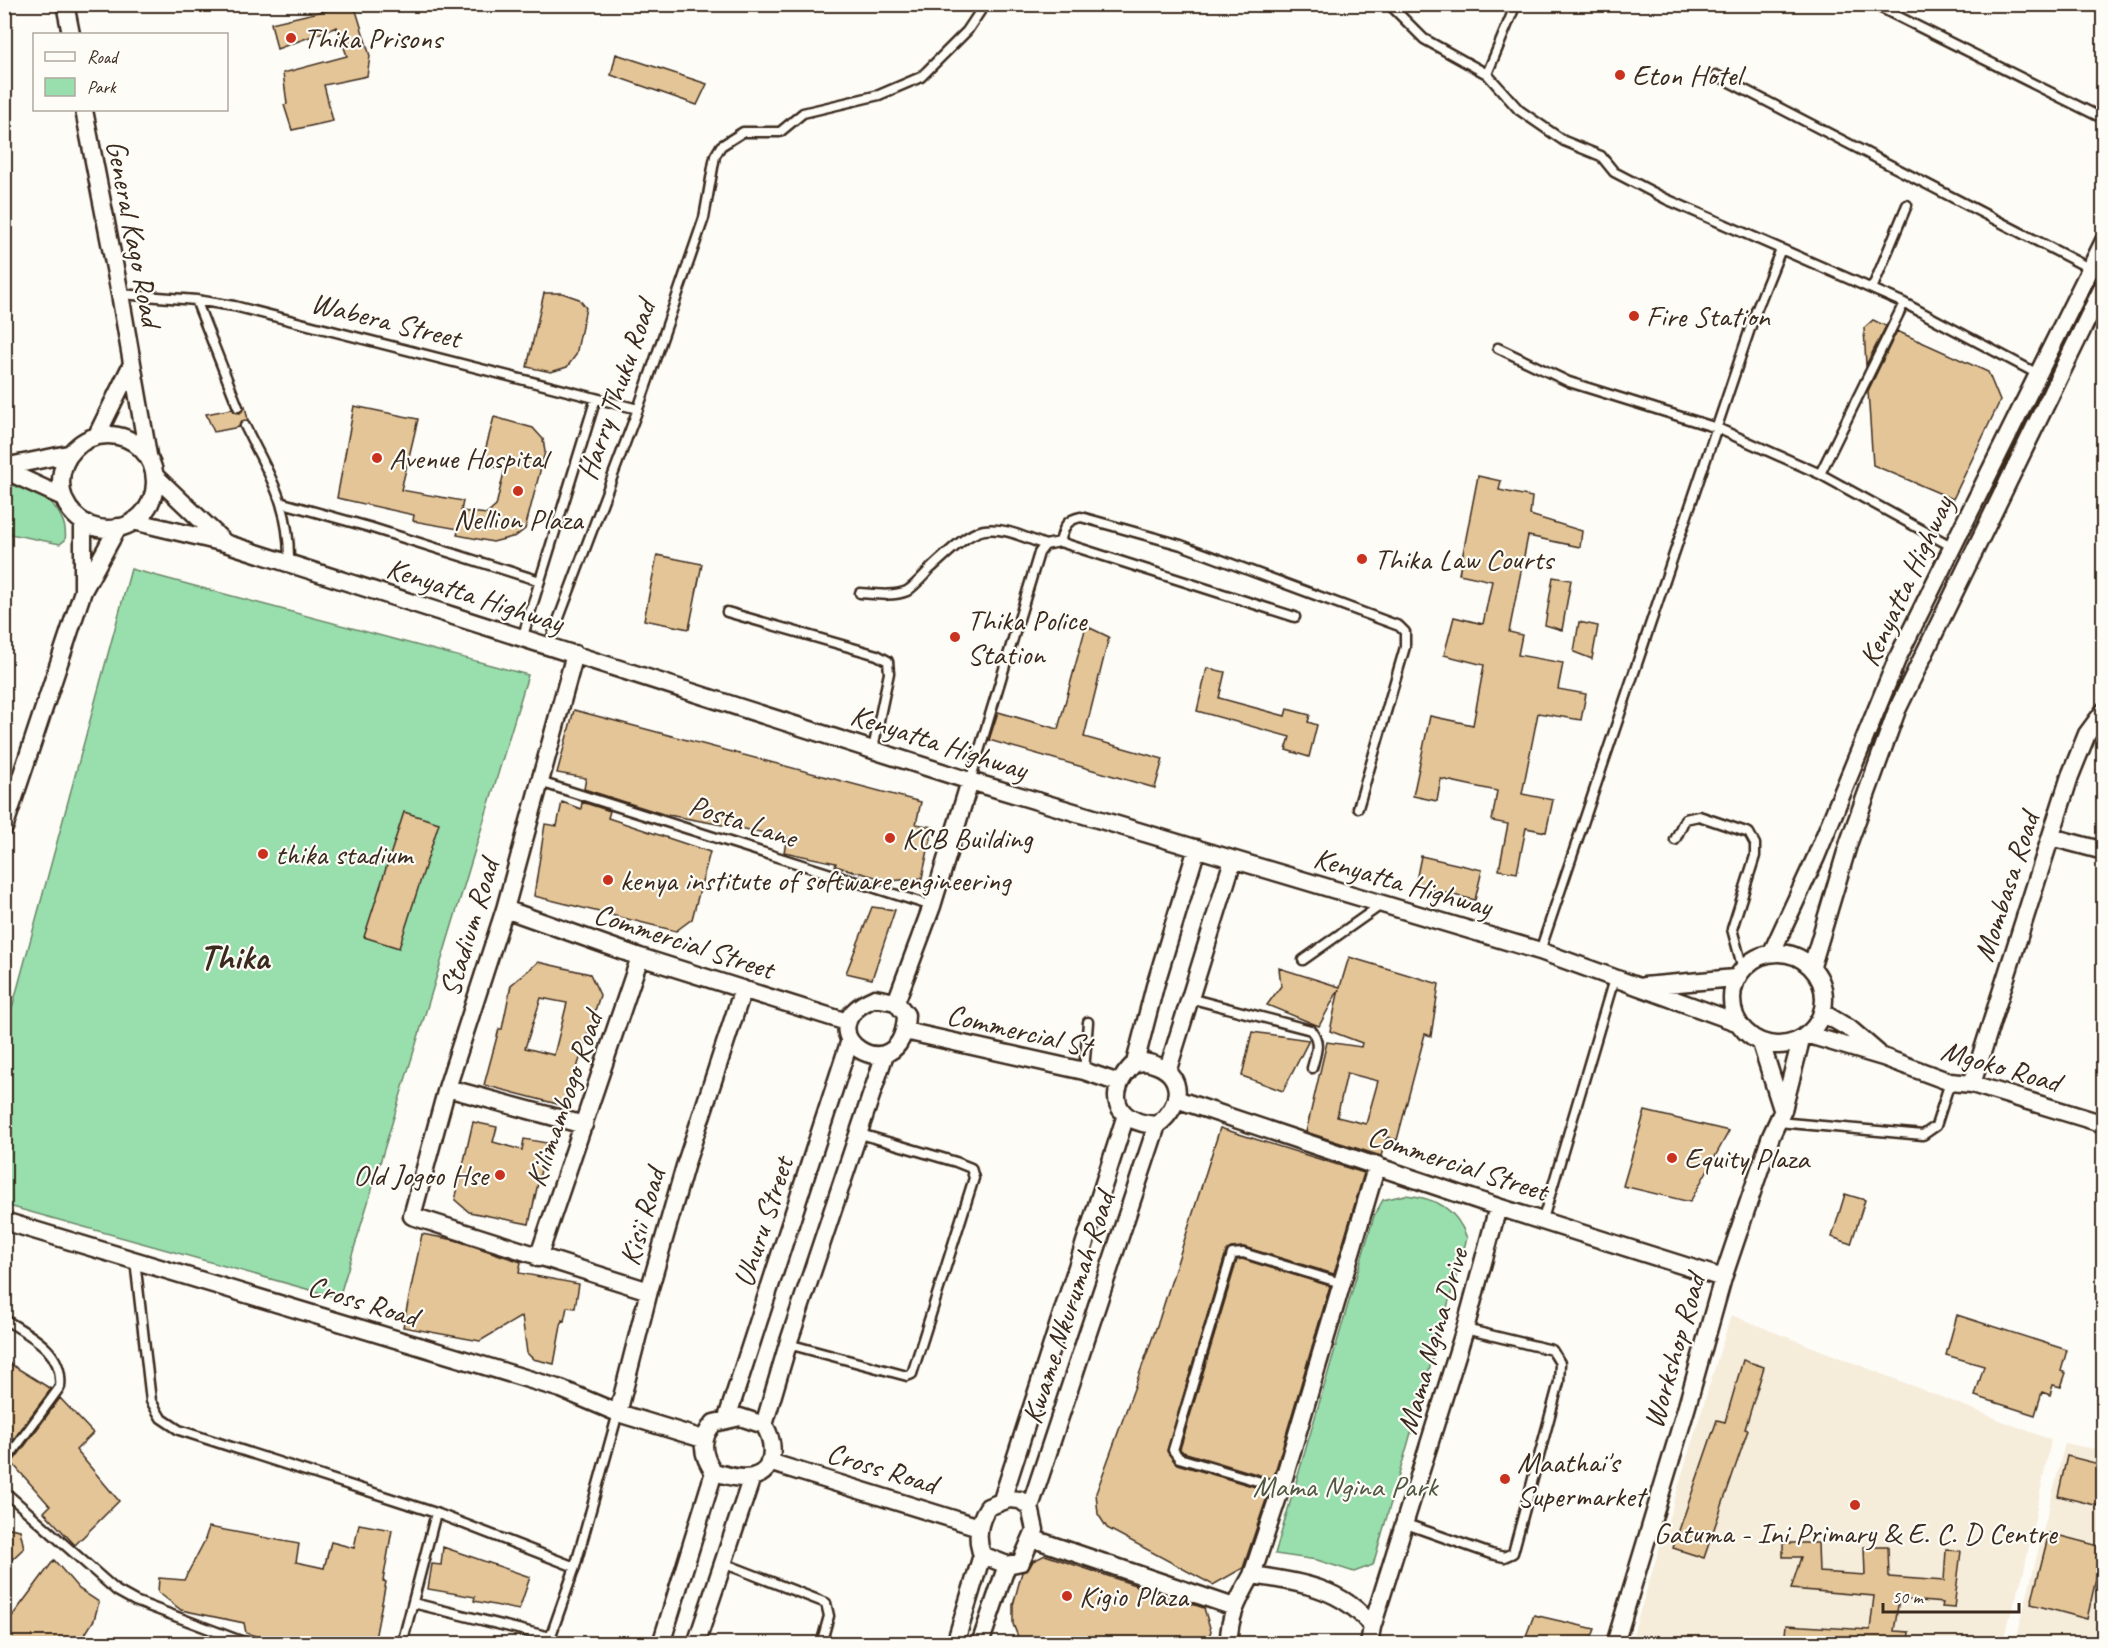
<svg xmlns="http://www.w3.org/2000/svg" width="2108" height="1648" viewBox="0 0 2108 1648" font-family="Caveat,sans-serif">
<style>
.built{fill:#f6ecda}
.green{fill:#98dfad;stroke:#6a8466;stroke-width:1.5}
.building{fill:#e4c597;stroke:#3b2a1e;stroke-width:1.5;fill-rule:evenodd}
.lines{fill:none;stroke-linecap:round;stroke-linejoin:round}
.lane-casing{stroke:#3b2a1e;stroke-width:13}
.street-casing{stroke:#3b2a1e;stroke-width:21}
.lane{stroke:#fdfcf7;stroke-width:8}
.street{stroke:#fdfcf7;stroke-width:16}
.poi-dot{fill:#c8321e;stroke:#fdfcf7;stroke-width:2}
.labels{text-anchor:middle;stroke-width:4.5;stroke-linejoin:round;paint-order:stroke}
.poi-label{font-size:30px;fill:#3b2a1e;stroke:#fdfcf7;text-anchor:start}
.street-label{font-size:30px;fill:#3b2a1e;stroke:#fdfcf7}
.park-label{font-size:30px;fill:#525742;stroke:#fdfcf7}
.district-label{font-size:36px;font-weight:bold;fill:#3b2a1e;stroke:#fdfcf7}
</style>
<rect width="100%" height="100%" fill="#fdfcf7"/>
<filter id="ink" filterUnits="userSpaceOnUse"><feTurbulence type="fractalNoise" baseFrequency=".0167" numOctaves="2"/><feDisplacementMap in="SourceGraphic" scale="12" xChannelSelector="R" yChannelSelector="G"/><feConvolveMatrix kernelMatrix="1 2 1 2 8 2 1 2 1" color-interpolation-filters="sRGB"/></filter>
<g filter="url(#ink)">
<path class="built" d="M1731,1315L2051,1440L2024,1571L2002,1643L1630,1644Z
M2065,1443L2103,1451V1643L2015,1644Z"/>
<path class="green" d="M5,481C33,481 70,510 65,540L60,544L5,533Z
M131,569L528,675L339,1298L5,1205V1034Z
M1405,1195C1436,1198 1456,1208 1467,1238L1373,1565L1354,1572L1317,1560L1275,1554L1374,1216L1383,1200Z"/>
<path class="building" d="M354,4L370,56L367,76L324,85L333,121L292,130L284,105L287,104L283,73L347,56L337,27L277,49L271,23Z
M616,54L707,84L697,105L611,75Z
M544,293H562L579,299L586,308L576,355L567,367L551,372L527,367Z
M1873,320L1886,326L1866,365L1864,328Z
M1897,331L1988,372L2000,401L1953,499L1873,465L1868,391Z
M245,406L248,420L242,421L239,427L214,432L206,414L232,409L240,413Z
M354,406L418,419L401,490L463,501L461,511L487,514L496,506L505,468L481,466L494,417L533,428L543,439L545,452L525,529L516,536L493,542L457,535L459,529L413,521L414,515L337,498Z
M1478,476L1501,481L1499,490L1532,497L1530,515L1582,531L1580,547L1528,536L1509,632L1522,635L1518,655L1563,663L1558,689L1586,694L1581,720L1538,713L1522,794L1553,800L1546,832L1526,828L1517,873L1499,870L1508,824L1492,821L1497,791L1441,779L1437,801L1413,796L1430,716L1473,725L1484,665L1444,655L1454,617L1483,624L1492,581L1459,574Z
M657,555L702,564L689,629L644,620Z
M1553,577L1571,580L1562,630L1545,625Z
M1579,622L1598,626L1592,659L1574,652Z
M1086,626L1109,637L1084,737L1163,759L1155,788L989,740L998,712L1058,729Z
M1207,668L1225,672L1219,698L1285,716L1287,709L1310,715L1308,722L1317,725L1309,757L1286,750L1290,737L1197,711Z
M574,710L921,802L916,824L933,827L922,878L890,881L835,866L836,863L784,852L787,837L663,814L584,789L586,778L557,773Z
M562,802L581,809L582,802L610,811L608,818L710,852L692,919L676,931L534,896L545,824L557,826Z
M404,812L439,823L399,948L364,937Z
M1421,856L1482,870L1475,900L1415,886Z
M872,907L895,910L872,979L846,973Z
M1349,957L1439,984L1431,1036L1425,1034L1397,1140L1387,1137L1381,1156L1306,1132L1327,1042L1361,1047L1362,1043L1330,1031L1339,989L1319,1026L1267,1005L1281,986L1279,968L1340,987ZM1347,1073L1378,1081L1366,1124L1337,1117Z
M538,962L590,974L600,995L565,1106L484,1085L499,1029H502L511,985ZM541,998L567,1003L554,1055L525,1048Z
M1252,1032L1309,1040L1283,1091L1242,1076Z
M1645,1111L1729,1131L1690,1202L1623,1186Z
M473,1122L497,1127L493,1142L522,1150L524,1139L547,1143L529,1224L469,1212L455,1200Z
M1220,1128L1364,1173L1334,1274L1244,1247L1231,1248L1226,1252L1167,1451L1177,1464L1269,1491L1243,1568L1213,1585L1107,1528L1098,1514L1096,1493L1159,1320Z
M1845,1194L1865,1200L1851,1244L1832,1237Z
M422,1234L455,1240L521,1262L519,1273L579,1284L575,1308L567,1307L564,1321L562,1320L554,1364L533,1359L527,1353L522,1316L480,1341L403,1327Z
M1242,1259L1330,1286L1273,1479L1183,1452L1180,1449L1237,1260Z
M1957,1315L2067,1350L2061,1371L2066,1373L2061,1387L2053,1385L2050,1395L2042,1392L2035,1415L1975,1396L1984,1366L1946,1355Z
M4,1360L51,1389L4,1452Z
M1743,1360L1764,1367L1745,1429L1748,1430L1704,1558L1673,1548L1717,1420L1725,1422Z
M60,1398L93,1433L76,1450L119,1501L75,1545L44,1512L50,1506L12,1463Z
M2067,1456L2103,1465V1507L2058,1496Z
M359,1524L392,1530L383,1581L386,1582L374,1644H281L246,1633L244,1623L181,1610L158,1592L159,1578L184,1580L204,1542L209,1527L299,1544L296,1562L324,1568L331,1542L354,1548Z
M4,1527L20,1530L24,1548L4,1567Z
M2049,1533L2103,1547L2087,1619L2031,1604Z
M1783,1543H1818L1819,1572L1865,1575L1864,1547H1888L1889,1577L1944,1581L1946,1550L1961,1551L1954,1608L1942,1607L1943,1603L1899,1599L1894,1631L1909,1632L1908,1644H1784L1786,1625L1870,1630L1874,1596L1791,1589L1801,1557H1783Z
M443,1547L530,1577L519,1610L474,1601L475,1597L428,1589L432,1564L441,1565Z
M1045,1555L1204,1608L1211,1631L1206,1644H1038L1019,1639L1013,1624V1605L1022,1572L1028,1570L1033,1561Z
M54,1560L79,1589L99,1602L94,1620L79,1644H16L4,1634V1627Z
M1534,1615L1595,1629L1589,1644H1523Z"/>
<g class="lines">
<defs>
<path id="lane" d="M1389,4L1424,39L1487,74L1519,110L1564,141L1601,156L1614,172L1666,199L1781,249L1756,311L1540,951
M1873,4L2104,119
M1487,74L1516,4
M1716,75L2091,269
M1781,249L1904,303L2036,373
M1872,289L1907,205
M120,294L196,300L234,306L638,409
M196,300L238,407
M1498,348L1569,382L1717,428L1820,474L1951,546
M245,426C270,477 290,504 289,563
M1820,474L1904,303
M283,503L369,527L540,581
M1060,542C1064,528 1065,520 1081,517L1181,545L1399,626L1405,632V647L1358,808
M860,593C874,594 893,597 907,591C915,586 924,575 931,568C980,523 983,520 1045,545
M727,612L877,655L888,661L889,673L873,749
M522,639L596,398
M548,647L638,409L704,218L715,156L721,146L743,132H780L803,113L879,95L921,77L967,31L985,4
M970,781L1039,553L1045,545L1060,542L1295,617
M540,782L932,906
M1675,840L1685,819L1699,816L1749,833L1755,844V856L1732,929L1743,969
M1303,960L1381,905
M1189,998L1311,1030C1321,1042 1316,1053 1312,1068
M1084,1071L1088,1022
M1778,1122L1923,1135L1936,1126L1950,1082
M1543,1219L1614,979
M135,1260L151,1401L161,1418L179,1430L436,1513L575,1567
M4,1319C31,1336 64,1351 60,1387L4,1463
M788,1344L907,1376L912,1374L974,1178L971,1168L956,1162L857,1133
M1281,1488L1179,1458L1173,1450L1232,1254L1243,1253L1341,1283
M4,1491L117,1591L135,1601L249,1644
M1406,1524L1491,1554L1504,1557L1513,1553L1559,1382L1560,1363L1552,1350L1465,1329
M723,1563L826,1603L829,1616L821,1644
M413,1603L550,1637
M402,1644L436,1513
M548,1644L575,1567L618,1413"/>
<path id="street" d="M65,4L71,34
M84,110L120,294L148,455
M61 482a47 47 0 1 1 94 0a47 47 0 1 1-94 0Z
M97,435L131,366
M4,467L68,454
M4,470L63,497
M155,476L224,542
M133,521L225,543L970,781L1540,951L1736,1022
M83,522V590
M575,654L505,909L447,1088L412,1216L649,1291L685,1166L743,989
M4,828L83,591L118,527
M2051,837L2104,851
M505,909L640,957L847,1022
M1772,952L1816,857L1898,657L2104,241
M1732 999a46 46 0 1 1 92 0a46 46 0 1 1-92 0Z
M1812,966L1849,842L1897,710L2104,285
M1644,986L1735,978
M875,998L896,1002L906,1015C903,1098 797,1031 875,998Z
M896,1002L932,906L970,781
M1823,1013L1850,1029L1878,1053
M905,1031L1084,1071L1119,1083
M1809,1035L1883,1057L1950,1082L1972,1084L2104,1124
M1761,1043L1782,1109
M1145,1062C1184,1069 1186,1103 1157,1125C1114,1123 1104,1092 1135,1063Z
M1135,1063L1155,986L1197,848
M1168,1069L1233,860
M1972,1084L2070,776L2087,734L2104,711
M447,1088L584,1125
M1176,1099L1498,1207L1723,1278
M4,1221L561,1389L618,1413L703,1439
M538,1258L640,957
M618,1413L649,1291
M740,1417L764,1425C775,1442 777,1472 752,1477C739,1480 726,1475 714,1472C702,1456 699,1439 714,1423Z
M727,1418L849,1043
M764,1425L788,1344L885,1054
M769,1462L979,1527
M1009,1499L1020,1500L1030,1507L1035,1530L1021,1562L1007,1565L982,1555C976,1538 978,1522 988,1507Z
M1002,1500L1125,1118
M1030,1507L1157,1125
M1034,1539L1234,1607
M1252,1575L1281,1488L1377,1165
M1372,1627L1465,1329L1498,1207
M661,1644L714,1472
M696,1644L752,1477
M955,1644L982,1555
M980,1644L1007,1565
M1229,1644C1228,1617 1239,1598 1252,1575C1296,1581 1345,1588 1372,1627L1369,1644
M1615,1644L1687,1406L1723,1278L1771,1136L1783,1110L1801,1040"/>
</defs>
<use href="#lane" class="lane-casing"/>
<use href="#street" class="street-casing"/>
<use href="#lane" class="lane"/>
<use href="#street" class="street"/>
</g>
</g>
<g class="poi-dot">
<circle cx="291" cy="38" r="6"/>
<circle cx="1620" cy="75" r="6"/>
<circle cx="1634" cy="316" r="6"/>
<circle cx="377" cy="458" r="6"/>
<circle cx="518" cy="491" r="6"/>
<circle cx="1362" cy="559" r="6"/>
<circle cx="955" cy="637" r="6"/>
<circle cx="890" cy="838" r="6"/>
<circle cx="263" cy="854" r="6"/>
<circle cx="608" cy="880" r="6"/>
<circle cx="1672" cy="1158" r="6"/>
<circle cx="500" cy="1175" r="6"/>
<circle cx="1505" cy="1479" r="6"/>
<circle cx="1855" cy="1505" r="6"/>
<circle cx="1067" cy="1596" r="6"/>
</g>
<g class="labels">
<g class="poi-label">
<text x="303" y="48">Thika Prisons</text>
<text x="1632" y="85">Eton Hotel</text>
<text x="1646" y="326">Fire Station</text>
<text x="389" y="468">Avenue Hospital</text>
<text x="518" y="529" text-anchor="middle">Nellion Plaza</text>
<text x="1374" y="569">Thika Law Courts</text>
<text x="967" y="630">Thika Police<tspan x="967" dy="34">Station</tspan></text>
<text x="902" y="848">KCB Building</text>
<text x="275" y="864">thika stadium</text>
<text x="620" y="890">kenya institute of software engineering</text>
<text x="1684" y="1168">Equity Plaza</text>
<text x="488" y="1185" text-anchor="end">Old Jogoo Hse</text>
<text x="1517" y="1472">Maathai's<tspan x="1517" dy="34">Supermarket</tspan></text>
<text x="1855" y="1543" text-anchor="middle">Gatuma - Ini Primary &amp; E. C. D Centre</text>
<text x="1079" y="1606">Kigio Plaza</text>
</g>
<g class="street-label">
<text transform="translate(134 233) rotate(79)" y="10">General Kago Road</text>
<text transform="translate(386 320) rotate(14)" y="10">Wabera Street</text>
<text transform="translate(616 390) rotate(-71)" y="10">Harry Thuku Road</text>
<text transform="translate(1906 581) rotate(-65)" y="10">Kenyatta Highway</text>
<text transform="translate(475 595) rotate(18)" y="10">Kenyatta Highway</text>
<text transform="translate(939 742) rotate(18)" y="10">Kenyatta Highway</text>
<text transform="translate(743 821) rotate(18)" y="10">Posta Lane</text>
<text transform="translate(1403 882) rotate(16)" y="10">Kenyatta Highway</text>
<text transform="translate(2006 887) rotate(-72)" y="10">Mombasa Road</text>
<text transform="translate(469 928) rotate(-73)" y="10">Stadium Road</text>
<text transform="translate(684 941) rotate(18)" y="10">Commercial Street</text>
<text transform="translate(1019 1030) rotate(13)" y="10">Commercial St</text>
<text transform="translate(2001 1066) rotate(16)" y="10">Mgoko Road</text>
<text transform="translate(564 1099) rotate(-71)" y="10">Kilimambogo Road</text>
<text transform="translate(1458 1163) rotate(18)" y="10">Commercial Street</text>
<text transform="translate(642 1217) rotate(-74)" y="10">Kisii Road</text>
<text transform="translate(763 1222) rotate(-72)" y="10">Uhuru Street</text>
<text transform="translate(363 1301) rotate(17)" y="10">Cross Road</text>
<text transform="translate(1068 1308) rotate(-72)" y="10">Kwame Nkurumah Road</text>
<text transform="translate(1432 1341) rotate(-74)" y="10">Mama Ngina Drive</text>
<text transform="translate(1674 1351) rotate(-74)" y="10">Workshop Road</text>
<text transform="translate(882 1468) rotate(17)" y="10">Cross Road</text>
</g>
<g class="park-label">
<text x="1345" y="1496">Mama Ngina Park</text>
</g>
<g class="district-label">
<text x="234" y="969">Thika</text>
</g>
</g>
<rect width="2108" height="1648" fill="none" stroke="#fdfcf7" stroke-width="24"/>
<rect x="12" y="12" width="2084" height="1624" fill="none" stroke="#3b2a1e" stroke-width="2" filter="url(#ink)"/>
<rect x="33" y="33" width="195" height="78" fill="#fdfcf7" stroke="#afa8a0" stroke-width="1.5"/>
<rect x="45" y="52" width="30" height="9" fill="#fdfcf7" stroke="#afa8a0" stroke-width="1.5"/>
<text x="87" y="63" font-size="18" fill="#3b2a1e">Road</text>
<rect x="45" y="78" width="30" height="18" fill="#98dfad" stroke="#afa8a0" stroke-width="1.5"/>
<text x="87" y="93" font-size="18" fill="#3b2a1e">Park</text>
<path d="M1883 1603v9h136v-9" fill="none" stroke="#3b2a1e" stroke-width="3"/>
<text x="1892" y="1603" font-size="18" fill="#3b2a1e" stroke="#fdfcf7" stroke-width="4.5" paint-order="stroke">50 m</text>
</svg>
